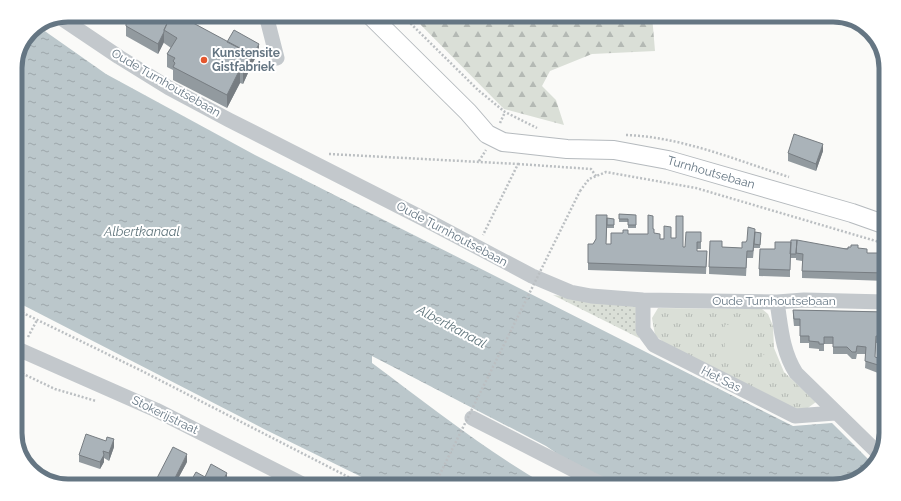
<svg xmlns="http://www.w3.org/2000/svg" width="901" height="501" viewBox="0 0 901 501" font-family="Raleway,sans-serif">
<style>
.grass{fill:url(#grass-dots)}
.forest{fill:url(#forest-firs)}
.park{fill:url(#park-tufts)}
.garden{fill:#dadfd7}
.water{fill:url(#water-ripples)}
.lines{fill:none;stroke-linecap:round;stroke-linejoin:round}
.major-casing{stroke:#b5babe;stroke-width:20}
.path{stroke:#bbbfc2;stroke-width:2.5;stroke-dasharray:2 2;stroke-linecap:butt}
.minor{stroke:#c3c8cc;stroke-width:15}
.major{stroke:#fff;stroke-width:18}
.path-bridge{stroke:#bbbfc2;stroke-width:2.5;stroke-dasharray:2 2;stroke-linecap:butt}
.wall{fill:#929a9f}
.shaded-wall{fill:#777d82}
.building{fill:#aab3b9;stroke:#777d82}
.poi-dot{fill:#e4572e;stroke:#fff;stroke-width:1.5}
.labels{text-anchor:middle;stroke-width:4;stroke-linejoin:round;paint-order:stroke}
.poi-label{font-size:12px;font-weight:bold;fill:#657683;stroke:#fff;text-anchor:start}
.street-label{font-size:12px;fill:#657683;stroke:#fff}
.water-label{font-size:13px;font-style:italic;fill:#60757c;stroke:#fff}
.rim{fill:none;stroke:#657683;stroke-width:5}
</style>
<defs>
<pattern id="grass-dots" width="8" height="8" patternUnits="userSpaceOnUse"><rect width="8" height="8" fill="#dadfd7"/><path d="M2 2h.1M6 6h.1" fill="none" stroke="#b4b9b4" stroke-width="1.8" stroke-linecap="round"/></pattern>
<pattern id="forest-firs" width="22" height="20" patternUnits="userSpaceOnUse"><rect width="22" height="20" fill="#dadfd7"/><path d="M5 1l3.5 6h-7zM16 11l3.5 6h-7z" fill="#b4b9b4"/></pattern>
<pattern id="park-tufts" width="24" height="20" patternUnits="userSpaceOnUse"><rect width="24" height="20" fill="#dadfd7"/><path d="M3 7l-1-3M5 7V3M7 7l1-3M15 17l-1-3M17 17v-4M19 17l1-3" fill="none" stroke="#b4b9b4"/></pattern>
<pattern id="water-ripples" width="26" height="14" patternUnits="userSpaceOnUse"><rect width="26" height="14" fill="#bbc7cb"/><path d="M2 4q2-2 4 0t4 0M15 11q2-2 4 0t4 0" fill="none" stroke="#9ca6aa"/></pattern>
</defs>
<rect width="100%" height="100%" fill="#fafaf8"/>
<path class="grass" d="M553,295L638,305L639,338Z"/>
<path class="forest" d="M411,15H652L655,51L592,54L550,71L542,86L556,100L564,125L504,109Z"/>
<path class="park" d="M658,308L762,309L768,314L773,326L774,348L784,372L816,402L805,410L793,409L668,346L655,335L652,318Z"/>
<path class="garden" d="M725,325H746V357H725Z
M764,354L769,359L755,378L749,374Z"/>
<path class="water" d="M39,27L106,74L255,155L793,426L832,423L874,465L860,479L834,486H619L569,462L546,446L372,356V363C430,406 486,451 548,486H380L266,430L15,301V64L31,30Z"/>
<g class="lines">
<defs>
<g id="major">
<path id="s1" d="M370,15L468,112L487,134L503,142L567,149L614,150L668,160L852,213L886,225"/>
</g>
</defs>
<use href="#major" class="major-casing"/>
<path class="path" d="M402,15L478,90L505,112L537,128
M500,123L505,112
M626,135C682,137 736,160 789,177
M329,154L518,164L483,235
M479,161L486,150
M518,164L591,169L596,176
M580,191L589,179L606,172L696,188L886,244
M15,309L142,371L366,486
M28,337L37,320
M15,370L55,389L96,401"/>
<path class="minor" d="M266,15L277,58
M61,18L119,57L169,88L229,120L428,221L532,276L570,292L591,296L643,300L777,302L804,300L886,302
M643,300V330L654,345L795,416L835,413
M777,302C781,327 782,351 796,373L880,455
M15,345L20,350L156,410L306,486
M472,418L605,486"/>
<use href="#major" class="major"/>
<path class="path-bridge" d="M434,486L580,191"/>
</g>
<path class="wall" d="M191,15L188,20L227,42L259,51L250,68L249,67L248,73L243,84L240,83L227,108L173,80V70L167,67V54L171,48L164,43V42L158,54L126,36V22Z
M823,151L816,171L788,161V153Z
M886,164V184H884V176Z
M619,214L636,215V228H628V222H619Z
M607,218L614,219V228H607L606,244H611L628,234H648L653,229L654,233L660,239L671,238L683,247H685L701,232V249H697V251H707L706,274L588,270V244H593Z
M755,232L761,233L760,248H754L753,258H747L746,276L709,274V267L722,247L742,248L746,242Z
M858,248L867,253L886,256V281L802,278V261L796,260V258H790V277L759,276V269L775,249Z
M793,310L886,312V356H879V343H876L875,357L878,365V373L865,368L866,354H857L856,359H852L847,354H833V344H824V351H819V349L809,348V343H800V326H794L793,317Z
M114,447L109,461L104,458V462L100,469L79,462V455Z
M187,462L174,486H156V480Z"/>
<path class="shaded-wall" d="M183,15H191L182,30V17Z
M164,32V42L158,54V44Z
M259,44V51L250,68V61Z
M249,53L248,73L243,84V71L246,59Z
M240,69V83L227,108V95Z
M823,144V151L816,171V164Z
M114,439V447L109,461V453Z
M187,454V462L174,486H171Z
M104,455V462L100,469V462Z
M227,473V480L224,486H220Z"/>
<path class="building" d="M129,15H171L164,30V32L158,44L126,26V22Z
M171,15H183L182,17L249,53L246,59L248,60L243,71L240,69L227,95L173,67L175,63L173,61L175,58L167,54L177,38L164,30Z
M234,30L259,44L250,61L249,60V53L227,42Z
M794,134L823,144L816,164L788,153Z
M886,164V177L884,176Z
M619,214L636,215V225H628V219H619Z
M596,215H607L606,244H611V233H623V230H628V234H648V215L653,216V229H654V233L660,234V239H664V226L671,227V238H676V216H683V247H685L686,232H701V242H697V251H707L706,267L588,263V244H593L596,239Z
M607,218L614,219V225H607Z
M748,227L755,229L754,241L753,251H747L746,268L709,267L710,241H722V247L742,248V242H746L747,240Z
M755,232L761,233L760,245L754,244Z
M791,240H797L796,254H790Z
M797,240L846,249H848V247H851V245H858V248L867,249V253H878L886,256V273L802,271L803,254L796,253Z
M775,242H791L790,270L759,269L760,249H775Z
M793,310L886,312V349H879V336H876L875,357L878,358V365L865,361L866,347L857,346L856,352H852L847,347H833V337H824V344H819V342L809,341V336H800V319H794Z
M86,434L106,441L107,437L114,439L109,453L103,451L104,455L100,462L79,455Z
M173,447L187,454L171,486H168L156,480Z
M211,464L227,473L220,486H188L196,472L205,477Z"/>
<circle class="poi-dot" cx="204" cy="60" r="4"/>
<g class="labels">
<g class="poi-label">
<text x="212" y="57">Kunstensite<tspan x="212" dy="14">Gistfabriek</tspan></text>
</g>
<g class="street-label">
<text transform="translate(166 83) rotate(30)" y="4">Oude Turnhoutsebaan</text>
<text dy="4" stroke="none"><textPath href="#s1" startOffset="396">Turnhoutsebaan</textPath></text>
<text transform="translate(452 234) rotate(28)" y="4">Oude Turnhoutsebaan</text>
<text x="774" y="305">Oude Turnhoutsebaan</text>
<text transform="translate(721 379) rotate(27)" y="4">Het Sas</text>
<text transform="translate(165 415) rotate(26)" y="4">Stokerijstraat</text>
</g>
<g class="water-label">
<text x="142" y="236">Albertkanaal</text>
<text transform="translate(452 326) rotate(28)" y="5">Albertkanaal</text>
</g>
</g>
<path d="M0 0H901V501H0ZM68 22H833A46 46 0 0 1 879 68V433A46 46 0 0 1 833 479H68A46 46 0 0 1 22 433V68A46 46 0 0 1 68 22Z" fill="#fff" fill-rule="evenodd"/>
<path class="rim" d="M68 22H833A46 46 0 0 1 879 68V433A46 46 0 0 1 833 479H68A46 46 0 0 1 22 433V68A46 46 0 0 1 68 22Z"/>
</svg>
